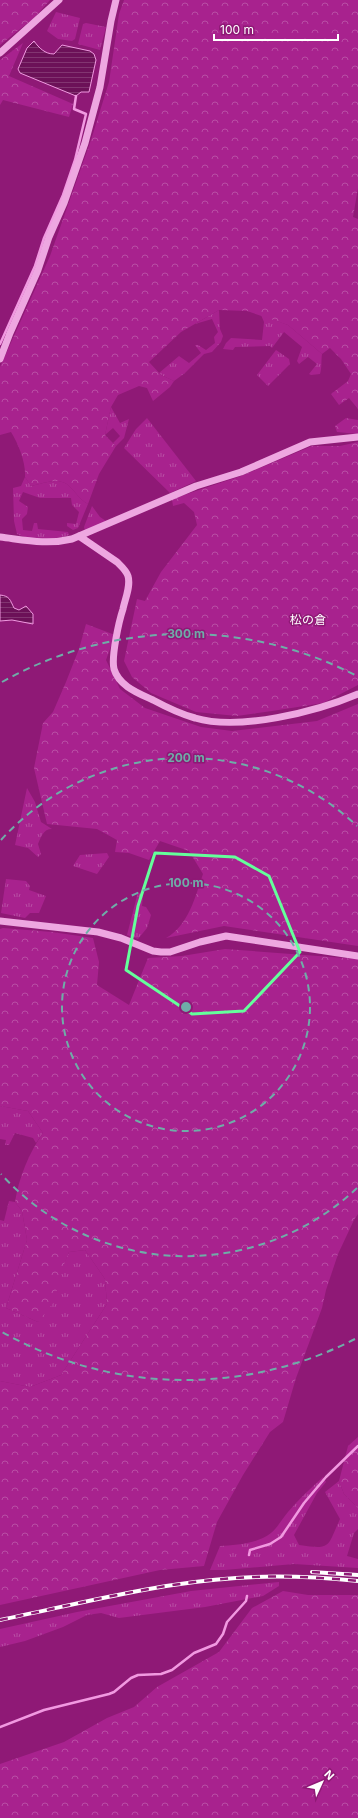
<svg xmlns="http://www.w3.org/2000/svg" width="358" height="1818" viewBox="0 0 358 1818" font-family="Inter,'Noto Sans JP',sans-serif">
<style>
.grass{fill:url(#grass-tufts)}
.forest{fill:url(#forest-crowns)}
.water{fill:url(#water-rules);stroke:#f199e1}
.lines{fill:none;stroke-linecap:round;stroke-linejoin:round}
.stream{stroke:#f199e1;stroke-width:2.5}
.minor{stroke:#eea7e1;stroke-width:7}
.rail-casing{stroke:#fff;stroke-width:4}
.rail{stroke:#8f1976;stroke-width:2.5;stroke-dasharray:8;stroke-linecap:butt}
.marked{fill:none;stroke:#64ff9b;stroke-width:3;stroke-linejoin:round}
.ring{fill:none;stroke:#6fada8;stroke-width:2;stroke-dasharray:7 5}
.labels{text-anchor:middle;stroke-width:3;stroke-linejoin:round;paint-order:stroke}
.neighbourhood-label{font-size:12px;fill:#fff;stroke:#8f1976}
.centre{fill:#6fada8;stroke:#8f1976;stroke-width:2}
.ring-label{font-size:12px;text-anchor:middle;font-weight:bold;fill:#6fada8;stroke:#8f1976;stroke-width:3;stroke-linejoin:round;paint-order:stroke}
</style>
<defs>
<pattern id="grass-tufts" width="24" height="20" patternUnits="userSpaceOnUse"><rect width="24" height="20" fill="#a8228e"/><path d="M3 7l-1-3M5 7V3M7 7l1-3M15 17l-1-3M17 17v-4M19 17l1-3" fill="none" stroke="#b94ea5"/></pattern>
<pattern id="forest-crowns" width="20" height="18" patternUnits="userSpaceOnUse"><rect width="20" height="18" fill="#a8228e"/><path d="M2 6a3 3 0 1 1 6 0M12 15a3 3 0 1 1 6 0" fill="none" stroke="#b94ea5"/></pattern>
<pattern id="water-rules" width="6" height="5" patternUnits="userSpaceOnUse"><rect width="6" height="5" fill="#6c1158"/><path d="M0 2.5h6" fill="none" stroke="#823571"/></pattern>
</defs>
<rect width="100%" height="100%" fill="#8f1976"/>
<path class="grass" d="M56,12L80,18L75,39L72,41L58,39L47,31Z
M86,23L106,27L100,50L78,44L83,24Z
M219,310L220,329L223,336L221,342L212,352L204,354L185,373L174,381L161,375L159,373L179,356L189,363L201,353L195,345H198L206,350L215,343L214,337L218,332L212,319L195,324Z
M261,315L288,325L322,354C321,361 322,368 320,374L311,375L309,374L317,364L308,357L299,364L297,361L302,347L284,332L272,348L270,346L235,347L233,350L223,349L226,343L231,338L262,340L264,322Z
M276,350L289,359L290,364L268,386L257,375Z
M111,407L120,423L129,419L124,438L116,446L113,443L120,436L113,428L105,435Z
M147,418L196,481L170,493L124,448L136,429Z
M25,477L31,486C46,483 61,475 72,489C79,496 78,498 88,504L78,528L73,530L67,526V523L76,524L79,512L72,505L71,498H40L23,492L19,501L28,507L27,514L22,519L23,530L32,531L34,523H37L38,529L68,532L69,535C55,540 30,541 17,534L14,521L13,488L21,486Z
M92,506L100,517L106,521L85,531L84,527Z
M27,788L35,802L41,822L52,829C43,829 41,837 38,844L41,854L38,857L28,848L15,845Z
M107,853L109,857L97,874L73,866L80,855Z
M6,879L26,881L30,886L29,890L46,896L39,913H30L25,918L1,913Z
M138,892L143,895L142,906L146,907L151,915L147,928L138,939L127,935Z
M0,1106L28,1111L43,1133L36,1143L33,1138L15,1133L9,1145H5L6,1140L0,1139Z
M9,1201L15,1202L22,1211L27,1240L6,1308L38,1322L69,1252L85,1250L105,1279L107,1304L61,1375L30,1387L0,1381V1220L4,1221Z
M323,1477L326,1482L317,1493L294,1535L299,1545C332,1550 327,1547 340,1519L325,1492L339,1481L344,1494L358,1508V1529L354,1533L347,1556L358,1559V1568L294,1564L224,1570H210L220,1546C236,1545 257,1544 271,1533C278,1527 282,1519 288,1512C299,1499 311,1488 323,1477Z
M279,1582V1586L263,1596L205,1607L119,1618L101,1613L87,1615L63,1627L25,1641L0,1647V1629L77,1612L191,1591Z"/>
<path class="forest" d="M0,0H50L34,18L0,45Z
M124,0H358V188L353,217L358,219V409L349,398L339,405L331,394L348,381L351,374L341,359L330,348L322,354L288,325L247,311L219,310L181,332L149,362L161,375L174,381L170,387L153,401L147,388L139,386L118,395L111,407L105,435L116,446L99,474L88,504C78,498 79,496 72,489C61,475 46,483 31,486L25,477C26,463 19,445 11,432L0,435V367L50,256L91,140L109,82L119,14Z
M23,43L9,76L73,104L69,117L3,100L0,105V60Z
M346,418L358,420V434L337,432L335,426Z
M358,442V685L323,703L272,711L237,716L196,712L151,693L132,677L124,661L137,599L145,601L161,572L197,525L194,512L184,503L173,506L172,499L241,476L312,446H340Z
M86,624L115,635L106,660L120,689L145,708L201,727L232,731L317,721L358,704V946L224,926L166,938C189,925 195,897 203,874L189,851L160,841L149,860L129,853L115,852L117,840L97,829L47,824L34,768L43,723L53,712L66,682L79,649Z
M3,928L52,932L93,938L99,962L97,985L129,1005L148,958L182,956L225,949L358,959V1214L354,1220L338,1254L326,1290L322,1308L296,1378L283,1422L270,1432L243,1475L217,1522L204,1566L160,1570L0,1605V1381L30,1387L61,1375L107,1304L105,1279L85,1250L69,1252L61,1272L54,1302L38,1322L6,1308L27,1240L22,1211L15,1202C19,1177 29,1153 43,1133L28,1111L0,1106V929Z
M358,1437V1508L344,1494L339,1481L348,1446Z
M283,1591L308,1595H358V1818H0V1764L64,1742L107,1718L134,1707L157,1687L219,1652L252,1608Z"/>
<path class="water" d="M34,41C39,48 45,54 54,54L62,45L90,51L94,54L96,60L89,92H81L76,96L20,73L18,69L27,48Z
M0,595C10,596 10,600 14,608L19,610L26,606L33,614V624L12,620L0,621Z"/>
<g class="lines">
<path class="stream" d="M0,344L35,266L44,238L63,195L75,160L86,114L74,109L76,96
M249,1555L250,1550L270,1544L281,1537L304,1503L326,1477L358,1446
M0,1727L44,1710L109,1694L114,1692L131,1678L138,1675L161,1674L172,1670L194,1653L216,1644L223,1634L227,1622L246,1601L247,1596"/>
<path class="minor" d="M0,53L59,0
M0,359L10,333L38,270L49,237L64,203L85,143L100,87L111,21L116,0
M79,536L117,562C121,566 126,570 128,576C131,586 125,599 123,609C119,621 111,657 114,669C119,686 138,693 153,700C166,707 180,714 195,718C239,731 316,712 358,694
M0,537C25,540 47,545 72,539L196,486L241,472L310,442L358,437
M0,921L98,932L121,938L153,951L161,952H170L200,942L226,936L358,956"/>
<defs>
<path id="rail" d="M312,1572L358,1575
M0,1620C78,1604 157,1583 236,1578C277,1575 318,1577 358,1581"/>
</defs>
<use href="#rail" class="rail-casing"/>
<use href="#rail" class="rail"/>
</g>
<path class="marked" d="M155,853L235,857L269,876L300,952L244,1011L192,1014L126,970L138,906Z"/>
<g class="ring">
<circle cx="186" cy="1007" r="124"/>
<path d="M357 1188A249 249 0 0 1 1 1174M1 840A249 249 0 0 1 357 826"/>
<path d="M355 1339A373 373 0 0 1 2 1332M2 682A373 373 0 0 1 355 675"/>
</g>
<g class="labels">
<g class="neighbourhood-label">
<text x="308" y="624">松の倉</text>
</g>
</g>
<circle cx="186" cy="1007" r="6" class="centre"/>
<g class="ring-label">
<text x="186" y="638">300 m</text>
<text x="186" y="762">200 m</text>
<text x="186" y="887">100 m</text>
</g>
<g transform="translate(322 1782) rotate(46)" stroke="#8f1976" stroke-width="3" paint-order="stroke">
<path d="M0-3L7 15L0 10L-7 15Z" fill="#ffffff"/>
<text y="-6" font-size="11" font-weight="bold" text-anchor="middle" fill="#ffffff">N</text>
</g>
<path d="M214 34v6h124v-6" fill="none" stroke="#ffffff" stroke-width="2"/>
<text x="220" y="34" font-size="12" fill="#ffffff" stroke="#8f1976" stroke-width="3" paint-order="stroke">100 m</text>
</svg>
